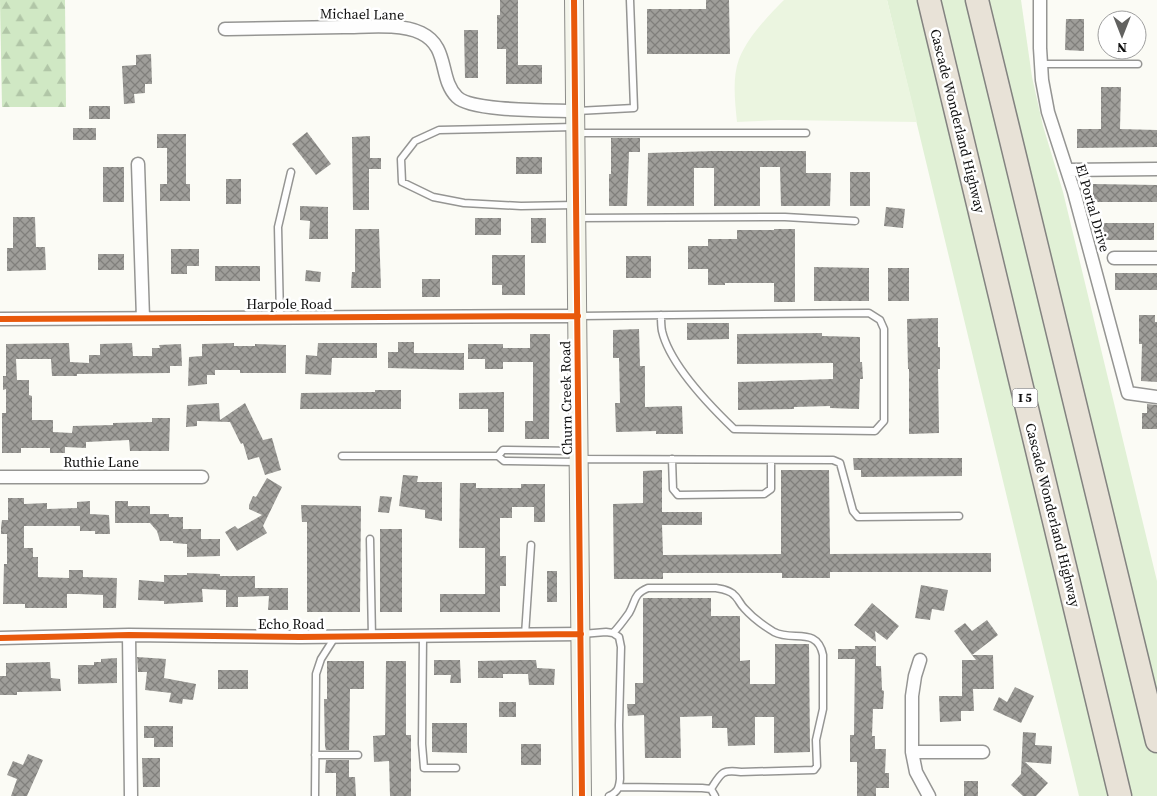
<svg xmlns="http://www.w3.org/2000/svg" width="1157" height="796" viewBox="0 0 1157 796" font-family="'Source Serif 4',serif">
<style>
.grass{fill:#e1f1d6}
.forest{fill:url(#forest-firs)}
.pitch{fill:#ebf5e0}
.building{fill:url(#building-cross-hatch)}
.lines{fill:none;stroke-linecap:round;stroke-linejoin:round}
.lane-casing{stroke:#959593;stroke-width:9}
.street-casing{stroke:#959593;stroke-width:15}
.secondary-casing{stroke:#8c8c89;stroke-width:20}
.highway-casing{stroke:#838380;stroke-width:25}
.lane{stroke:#fefefe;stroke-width:6}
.street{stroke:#fefefe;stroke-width:12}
.secondary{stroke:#f4f5eb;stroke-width:18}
.highway{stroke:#e8e2d7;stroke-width:22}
.cycleway-casing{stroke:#fff;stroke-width:9}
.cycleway{stroke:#e8590c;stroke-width:6}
.labels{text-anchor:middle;stroke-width:5;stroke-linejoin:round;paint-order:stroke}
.shield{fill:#fff;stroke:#575757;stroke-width:1}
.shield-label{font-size:12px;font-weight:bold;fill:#0f0f0f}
.street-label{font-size:14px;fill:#0f0f0f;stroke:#fff}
</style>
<defs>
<pattern id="forest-firs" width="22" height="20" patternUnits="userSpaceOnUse" patternTransform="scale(1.25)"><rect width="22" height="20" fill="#d0e8c4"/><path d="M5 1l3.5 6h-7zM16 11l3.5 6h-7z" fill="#b1c6a7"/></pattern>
<pattern id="building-cross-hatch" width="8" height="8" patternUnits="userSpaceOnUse" patternTransform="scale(1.25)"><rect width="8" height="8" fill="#9f9e9a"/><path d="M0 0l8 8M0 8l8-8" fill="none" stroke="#807f7c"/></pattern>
</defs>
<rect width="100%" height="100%" fill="#fbfbf5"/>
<path class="grass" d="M887,0H1021L1032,77L1043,126L1063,192L1157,581V796H1079Z"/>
<path class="forest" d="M0,0H65L66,107H2Z"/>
<path class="pitch" d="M784,0H887L917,122L779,120L737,122C735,102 732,78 739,59C748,37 767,17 784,0Z"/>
<path class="building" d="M500,0H518V65H542V84H506V49H497V15H500Z
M706,0H729L730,54H647V9H706Z
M1066,19H1084V51L1065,50Z
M464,30H478V78H465Z
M151,54L152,84H145V93L134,94L135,103L124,104L122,66L136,65V55Z
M1101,87H1121L1120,129L1157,130V147L1077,148V129H1101Z
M89,106H110V119H89Z
M73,128H96V140H73Z
M307,132L331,164L316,175L292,144Z
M157,134H186V184H190V201H160V184H167V148H157Z
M370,136V158H381V169H369V210H353L352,137Z
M611,138H640V152H629L627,206H609V174H611Z
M714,151H806V173H831L830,206H781L780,167H760V206H714V168H694V206H647L648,153Z
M516,157H542V174H516Z
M103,167H124V202H103Z
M850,172H870V206H850Z
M226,179H241V204H226Z
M1093,184L1157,185V202H1093Z
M300,206L328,207V239H309L310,221L300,220Z
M886,207L905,209L903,228L884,226Z
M13,217H35L36,247H45L46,270L7,271V248H13Z
M475,218H501V235H475Z
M531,218H546V243H531Z
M1102,223H1154V240H1102Z
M355,229H379L381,288H351L352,272H355Z
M774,229H795V302H774V283H725V285H708V269H688V246H708V239H737V230H774Z
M171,249H199V266H187V274H171Z
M98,254H124V270H98Z
M492,255H525V295H502V285H492Z
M626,256H651V278H626Z
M215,266H260V281H215Z
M814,267L869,268V301H814Z
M888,268H909V301H888Z
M306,270L321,272L320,282L305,281Z
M1115,273H1157V290H1115Z
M422,279H440V297H422Z
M1139,315H1155V322H1157V382L1141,381L1142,344H1139Z
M938,318V347H940V369H938L939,433L909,434V369H908L907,319Z
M687,323H729V339L687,340Z
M639,329L640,366H645V407L682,406L683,434H656V431L616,432L615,403H620L619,358H613V330Z
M822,333V336L860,337V362H862L863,379H860L859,409L830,408V406L794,407V409L738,410V382L833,379V363L737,364V334Z
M530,334H550L549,439H525V421H533V362H503V369H485V359H468V344H503V348H530Z
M398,342H414V353H464V370L388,368V352H398Z
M69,343L70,362L89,363V355H100V344L132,343L133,356H152V348H160L159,345L181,344L182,366H170V373L77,374V376H52L51,359H16L17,380H29V395L32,396V420H53V432L72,433L73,426L113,425V423L152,422V418H170L169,451H130L129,440L86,442V448L65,447V453H50V448H21V453H2V413H6V389L3,390V376H6V344Z
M234,343V346H255V344L286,345V373H240V370H215V375H207V384L188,386L189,357L202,356V344Z
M318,343H377V358H332L331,375L305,374L306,355L317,356Z
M375,390H401V409H300L301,393L375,392Z
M504,392V432H488V409H459V393Z
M219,403L220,420L245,403L263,440L272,438L281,470L265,475L259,457L248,460L243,443L241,444L230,422L197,421V426L186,427L187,405Z
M1147,404L1157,405V429H1142V413H1147Z
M853,458H962V476L861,477V470H854Z
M662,470V512H702V525H662L663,555L781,554V470H829L830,554L991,553V572H830V578H782V573H663V579H614L613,504L643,503V471Z
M403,475L418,476L417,482H442V521L425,518V510L399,506Z
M267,478L282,487L263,526L267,533L237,551L225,532L235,526L238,529L262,515L249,509V505L253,496L256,497Z
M460,483H476V488H521V484H545V522H534V507H512V518H500V556H506V586H500V612H440V594H485V548H459Z
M380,496L392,497L389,513L378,512Z
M8,498H24V504L47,503V509L77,508V502L90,501V514L109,515L110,534H95V531H80V526H24V548H33V557H38V577L69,578V570H83V577L117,578L116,608H103V595L78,594H67V608H25V604H3L4,564H7V534H1V527L2,520H8Z
M115,501H128V506H150V514H169V517H183V529H201V539H220V556L187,557V544L173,543V541H160L157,531L150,523H115Z
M301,505L361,506L360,612H307V522H302Z
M380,529H402V612H380Z
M547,571H557V602H547Z
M187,573L220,574V576H255V588H288V610H268L269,596L238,597V607H226V590L202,589L203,602L164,604V601L138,600L139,580L164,582V575H187Z
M921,585L948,590L944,611L932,609L930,620L915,618Z
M643,598H711V616H740V661L750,660V684H775V644H809L810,752L774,753V717H755V745L728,746L727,728H712V716L680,717L681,758H645L644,715L628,716L627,704H635V683H643Z
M872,603L899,626L887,640L875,631L876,642L854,625Z
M987,620L998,635L972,655L954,631L965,623L972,631Z
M855,646H876V666H881L882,690L884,691L883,709H873L872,736H875V749H886L885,773H889V788H876V796H857V762H850V735H854L855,659H838V649H855Z
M972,655H993L994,689H973L974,711H961V721L940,722L939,696H962V660H976Z
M137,657L166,659L164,678L196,684L193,700L183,699L182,704L169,702L171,693L145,690L147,672H138Z
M117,658V683L78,684V665H94V662H101V659Z
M434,660H460L461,683H450L451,675H434Z
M523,660H536L537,668L555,669L554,685H529L528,674H503V678H478V661Z
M327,661H364V689H350L349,750H326L325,746L324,699H327Z
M386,661H406V735H411V796H390L389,761L374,762L373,736L385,735Z
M50,662L51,678L60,679L61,691L17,692V695H0V676H6V663Z
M218,670H248V689H218Z
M1015,687L1034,696L1021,723L993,710L999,697L1007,702Z
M499,702H516V717H499Z
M432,723H467V753L432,752Z
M144,726H173V747H154V738H144Z
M1023,732L1036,733L1035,745L1052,746L1051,764L1025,762L1048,783L1036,796H1023L1011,785L1021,774Z
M521,744H541V765H521Z
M28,754L43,760L27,796H11L17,779L7,775L13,761L23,765Z
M142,758H160V787H143Z
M326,760H349V777H355L356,796H336V773H325Z
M964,781H978V796H964Z"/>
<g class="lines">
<defs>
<path id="lane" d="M1041,64H1138
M577,111L634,108L630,0
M574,127L439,130L415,141L401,159L402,182L433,197L464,203L521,206L575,205
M577,133H806
M578,218L785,217L855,221
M579,316L869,313L880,320L884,329V421L875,431L734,429C709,405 670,365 662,331C661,326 661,320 661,315
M280,317L278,227L291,172
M342,456H498
M580,459L833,460L840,463L853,511L858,517L959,516
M672,459L673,489L678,495L764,494L771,489V460
M577,462L504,461L498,456L503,450L578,451
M370,539L372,637
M613,633C619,627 624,620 629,613C636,601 633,594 648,588H716C722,589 730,590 734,595C738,598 740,604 744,608C752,617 764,626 774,632C793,642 817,626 823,655V709L816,740L817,766L814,770L741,772C722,769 721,773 711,789
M582,634L606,632L613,633L619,637L621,647L619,725L620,779C619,788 618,792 609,796
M525,635L531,545
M423,636L422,744L424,768H456
M315,755H358
M620,787L702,788L711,789L715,796
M315,796L316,674L321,659L335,637"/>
<path id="street" d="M1040,0V48L1042,80L1048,112L1074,192L1128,393L1157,397
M225,29C264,28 303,28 343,27C366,27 400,23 421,33C450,47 438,78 457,97C472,112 551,110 576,111
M138,164L143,318
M1067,170L1157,169
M1114,258H1157
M0,319L578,316
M0,477H202
M129,635L131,796
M0,638L129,635L300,637L581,634
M920,660L915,676L912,696V752L916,772L929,796
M912,752H983"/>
<path id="secondary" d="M574,0L582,796"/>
<path id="highway" d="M929,0L1120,796
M977,0L1157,741"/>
</defs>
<use href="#lane" class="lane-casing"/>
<use href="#street" class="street-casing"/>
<use href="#secondary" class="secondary-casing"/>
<use href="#highway" class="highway-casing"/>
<use href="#lane" class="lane"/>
<use href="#street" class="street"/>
<use href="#secondary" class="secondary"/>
<use href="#highway" class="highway"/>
<defs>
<path id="cycleway" d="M574,0L582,796
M0,319L578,316
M0,638L129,635L300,637L581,634"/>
</defs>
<use href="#cycleway" class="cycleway-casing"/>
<use href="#cycleway" class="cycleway"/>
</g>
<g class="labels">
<rect class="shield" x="1012.5" y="388.5" width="25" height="19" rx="4"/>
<g class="shield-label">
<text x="1025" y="402">I 5</text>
</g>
<g class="street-label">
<text transform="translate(362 14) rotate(1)" y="5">Michael Lane</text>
<text transform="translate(958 121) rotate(76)" y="5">Cascade Wonderland Highway</text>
<text transform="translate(1093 208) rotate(74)" y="5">El Portal Drive</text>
<text x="289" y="309">Harpole Road</text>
<text transform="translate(566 398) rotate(-91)" y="5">Churn Creek Road</text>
<text x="101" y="467">Ruthie Lane</text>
<text transform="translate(1053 515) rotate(76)" y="5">Cascade Wonderland Highway</text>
<text x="291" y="629">Echo Road</text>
</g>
</g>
<g transform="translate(1122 35) rotate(180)"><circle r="24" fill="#ffffff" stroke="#9f9f9f"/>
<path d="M0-4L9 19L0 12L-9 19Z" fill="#626260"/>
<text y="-8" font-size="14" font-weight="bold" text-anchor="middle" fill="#0f0f0f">N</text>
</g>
</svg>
